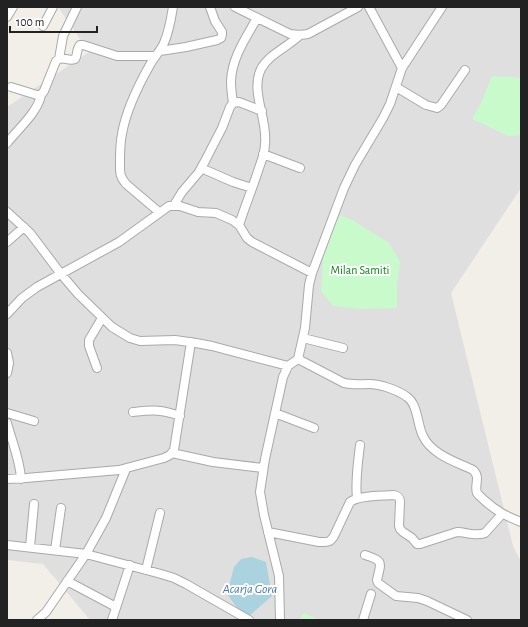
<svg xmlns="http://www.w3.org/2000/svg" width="528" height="627" viewBox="0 0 528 627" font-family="'Alegreya Sans',sans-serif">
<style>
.residential{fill:#e0dfdf}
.park{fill:#c8facc}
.water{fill:#aad3df}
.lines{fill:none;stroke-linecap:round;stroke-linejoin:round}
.minor-casing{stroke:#a9a9a9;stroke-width:10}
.minor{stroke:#fff;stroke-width:8}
.labels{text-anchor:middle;stroke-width:4;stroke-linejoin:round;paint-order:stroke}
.park-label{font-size:12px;fill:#0c8416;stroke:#fff}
.water-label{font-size:13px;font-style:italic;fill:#4a7aab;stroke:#fff}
</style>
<rect width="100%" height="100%" fill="#f2efe9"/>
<path class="residential" d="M58,7H521V188L451,293L513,546L521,562V620H90L43,564L7,560V107L89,52Z"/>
<path class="park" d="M492,76L513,77L521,78V135L508,136L472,119L482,101Z
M340,215L354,221L389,243L400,262L397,285V308L362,309L333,306L321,291L324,242Z
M304,613L317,619L316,620H299Z"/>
<path class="water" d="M252,557L266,562L272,596L248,617L240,612L227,594L234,567L241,559Z"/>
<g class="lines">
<defs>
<path id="minor" d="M235,7L290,34L300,35L308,34L358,7
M369,7L402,68
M7,17L13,7
M43,26L53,7
M160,51L186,47L217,40L221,38L222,35V32L215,21L210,7
M59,59L63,36L77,7
M11,87L37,95H41L44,91L56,61C64,55 67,62 75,59C78,55 76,49 80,45H83L117,56H155
M396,87L426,105L437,108L441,105L465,70
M233,103C232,96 231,88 231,81C232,57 246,38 257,18
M7,143C18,129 38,112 41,95
M263,154L300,168
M201,168L233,182L252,188
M174,205L182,192L199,172L205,161L222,128L230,107L233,103L239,102L262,111
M7,212L30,233L61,274L78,294L112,327L130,338L140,341L175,340L196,343L212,346L288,366
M159,212L126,184C119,176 120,171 120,161C120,152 120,143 122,134C126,110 139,84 151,63C155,56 161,50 164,43C169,32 171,19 173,7
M239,225C245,206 253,187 259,168C262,160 265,152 265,144C268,119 250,92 261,69C269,54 288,47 300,35
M7,242L24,227
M7,314L22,298L37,287L119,242L169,206H180L198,212L216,213L232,220L239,225L247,238L252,242L312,273
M303,338L343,348
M7,353L9,363L7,373
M298,359L344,383C353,385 360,384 369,384C380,384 398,390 407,397C418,404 417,425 423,436C431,454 456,462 473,470C481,477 474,485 477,493C479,496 482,498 484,500C496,511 506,516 521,522
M97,368L89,346V340L102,318
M133,412C153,410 161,409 180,416
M7,413L34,421
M275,413L314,428
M7,423C12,442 20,459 21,479
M172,453L213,462L263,468
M7,479L26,478L119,470L164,458L170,455L174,450L191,342
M357,498C355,480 358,463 360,445
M268,532L319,542C327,542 330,543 334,536L350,502C359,495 382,496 394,495C398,496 400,497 400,502L399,526L400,529L403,532L412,538L417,544H420L457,532C467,532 475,537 485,533L502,514
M7,545L86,554L161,574L174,578L186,584L249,620
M30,547L34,504
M55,550L61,508
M365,555C384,561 381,562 377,580L378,583L396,596L418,598L427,601L467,620
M146,570L160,513
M67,581L116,607
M37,620L46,612L86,554L106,518L126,469
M112,620L130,565
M280,620L279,576L264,515L260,492L265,459L283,377L288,366L298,359L305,328L309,285L312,273L344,188L355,165L383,118L390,104L402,68L442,7
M363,620L371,594"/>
</defs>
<use href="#minor" class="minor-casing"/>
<use href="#minor" class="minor"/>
</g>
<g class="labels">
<g class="park-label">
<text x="360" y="274">Milan Samiti</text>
</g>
<g class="water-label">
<text x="250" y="593">Acarja Gora</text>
</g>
</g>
<rect width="528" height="627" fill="none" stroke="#222222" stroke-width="16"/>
<path d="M10 26v6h87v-6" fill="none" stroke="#222222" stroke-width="2"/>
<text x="16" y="26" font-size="12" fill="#222222" stroke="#ffffff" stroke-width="3" paint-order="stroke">100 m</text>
</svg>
